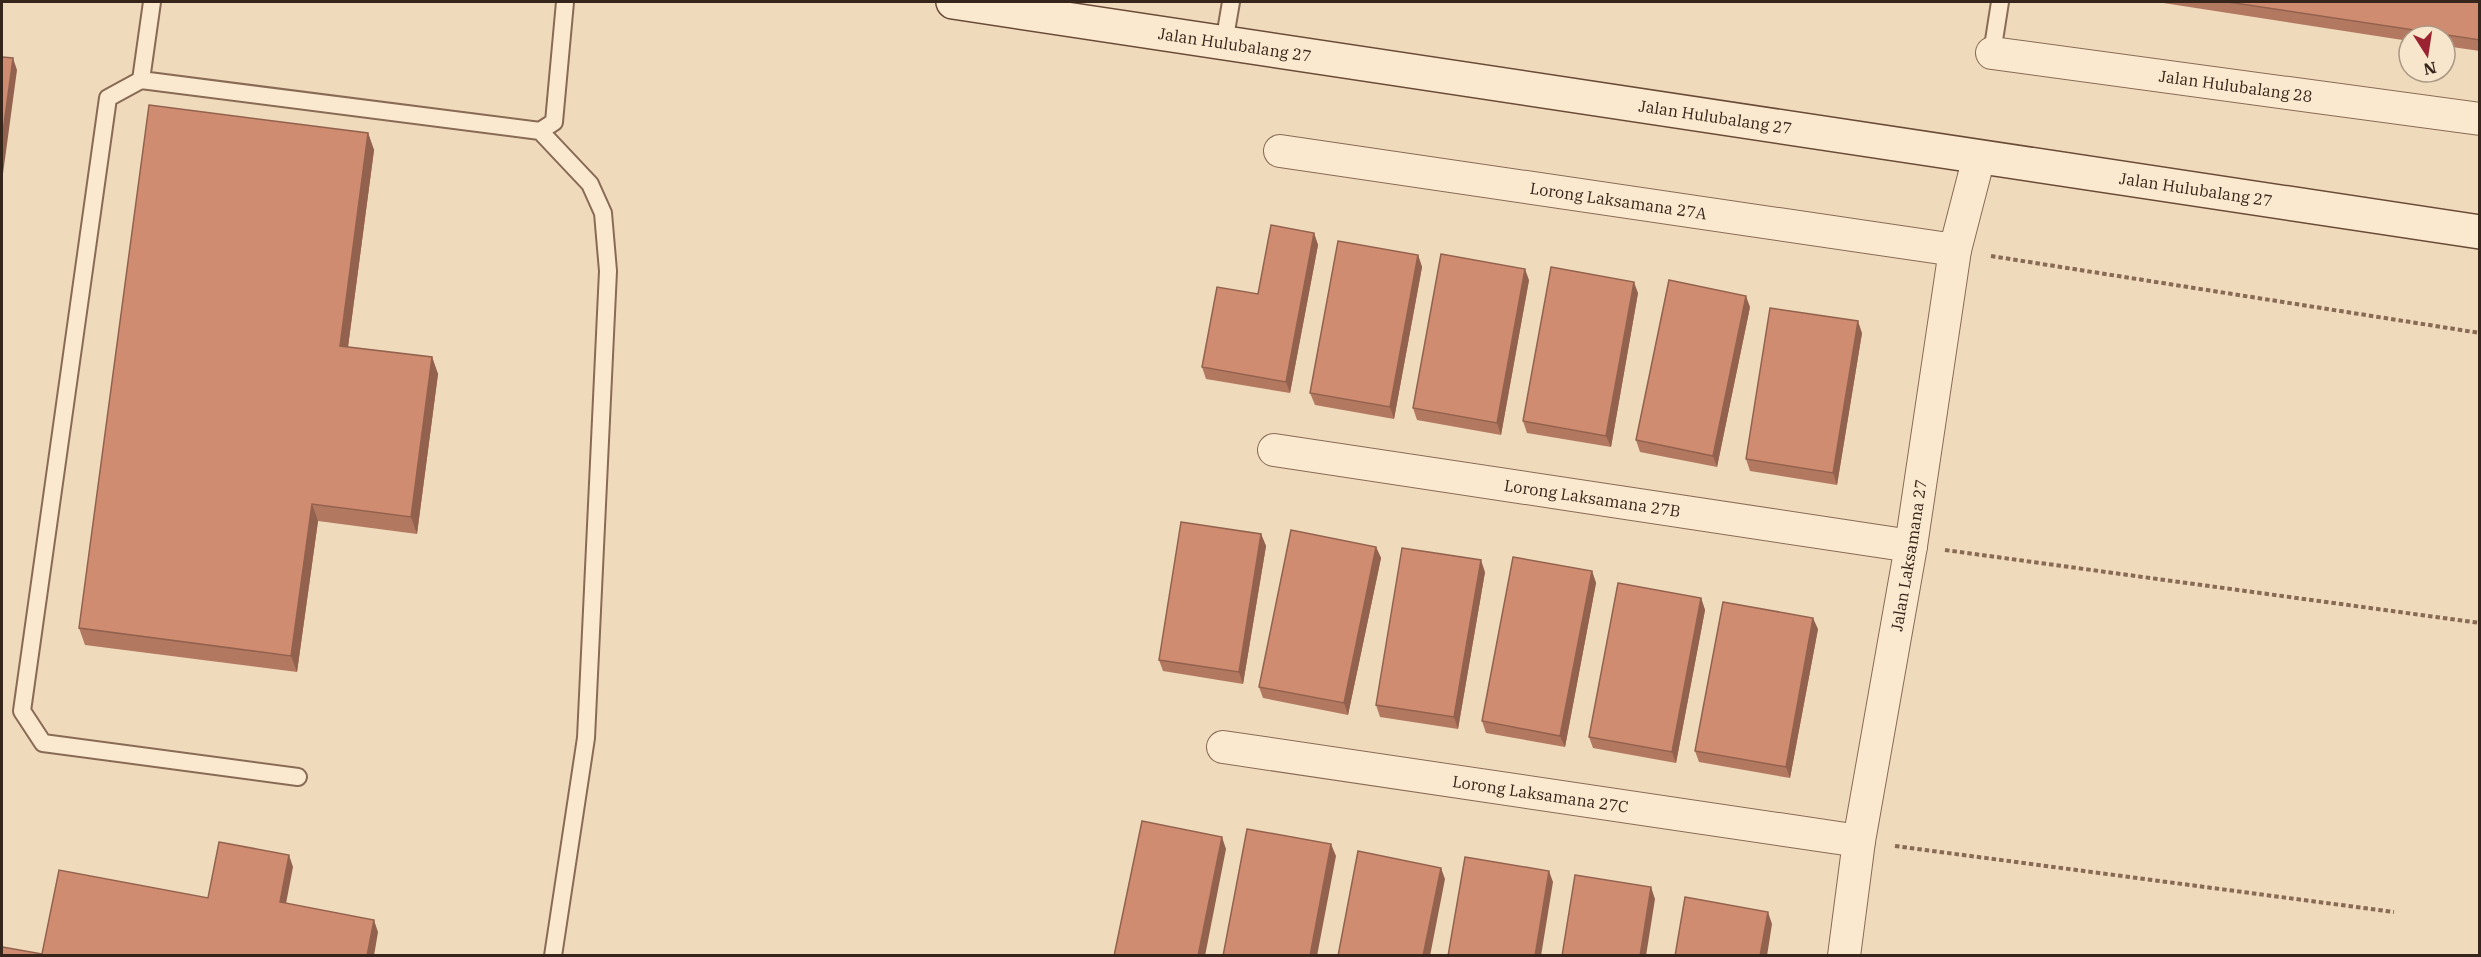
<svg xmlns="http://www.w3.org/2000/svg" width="2481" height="957" viewBox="0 0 2481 957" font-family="'IBM Plex Serif',serif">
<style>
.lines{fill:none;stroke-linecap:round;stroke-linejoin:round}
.lane-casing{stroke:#886a55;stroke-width:20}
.street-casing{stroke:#886a55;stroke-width:34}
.secondary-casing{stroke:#6a4b38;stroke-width:36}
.path{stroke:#886a55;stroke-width:4;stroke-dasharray:4.5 3;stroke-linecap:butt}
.lane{stroke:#fbe9cf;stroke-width:16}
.street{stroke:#fbe9cf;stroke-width:32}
.secondary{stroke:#fbe9cf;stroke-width:33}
.wall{fill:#b37860}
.shaded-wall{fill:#92624e}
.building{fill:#d08c70;stroke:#92624e;stroke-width:1.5}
.labels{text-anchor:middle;stroke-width:5;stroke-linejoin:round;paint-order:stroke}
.street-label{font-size:16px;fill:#36251b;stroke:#f7e5cc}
</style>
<rect width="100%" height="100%" fill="#f0dabc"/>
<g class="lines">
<defs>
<path id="lane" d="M1224,43L1231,2
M1992,53L2000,2
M141,80L152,2
M540,131L590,184L603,213L608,271L586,738L553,956
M298,777L43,743L22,711L108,98L141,80L540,131L554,122L565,2"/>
<g id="street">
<path id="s1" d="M1992,53L2480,119"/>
<path id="s2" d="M1280,151L1955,250"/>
<path id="s3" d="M1274,450L1911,546"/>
<path id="s4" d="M1223,747L1859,841"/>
<path id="s5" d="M1844,956L1859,841L1911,546L1955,250L1979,157"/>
</g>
<g id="secondary">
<path id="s6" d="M953,2L2480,232"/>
</g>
</defs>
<use href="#lane" class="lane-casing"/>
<use href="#street" class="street-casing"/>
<use href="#secondary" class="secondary-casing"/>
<path class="path" d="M1991,256L2480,333
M1945,550L2480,623
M1895,846L2394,912"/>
<use href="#lane" class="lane"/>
<use href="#street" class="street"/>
<use href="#secondary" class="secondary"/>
</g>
<path class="wall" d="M2157,2H2480V51L2445,46V36H2409V41Z
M368,133L374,150L348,347L432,357L438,374L417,534L318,521L297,672L85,645L79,628Z
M1314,233L1318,245L1290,393L1206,379L1202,367L1258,294Z
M1418,255L1422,267L1394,419L1315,405L1310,393Z
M1529,280L1501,435L1417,420L1413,408Z
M1638,293L1611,447L1527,433L1523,421Z
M1750,307L1717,467L1640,452L1636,440Z
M1862,333L1837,485L1750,471L1746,459Z
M1261,534L1266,546L1243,684L1163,671L1159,660Z
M1376,547L1381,558L1348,715L1263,698L1259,687Z
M1592,571L1596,583L1565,747L1486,733L1482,721Z
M1485,572L1458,729L1380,717L1376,705Z
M1701,598L1705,610L1676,763L1593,748L1589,737Z
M1818,629L1790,778L1699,762L1695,751Z"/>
<path class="shaded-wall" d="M13,58L17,70L2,181V139Z
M368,133L374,150L346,362L340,346Z
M1314,233L1318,245L1290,393L1286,382Z
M1418,255L1422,267L1394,419L1390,407Z
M1525,269L1529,280L1501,435L1497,423Z
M1634,282L1638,293L1611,447L1606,436Z
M1746,296L1750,307L1717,467L1713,456Z
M1858,321L1862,333L1837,485L1833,473Z
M432,357L438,374L417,534L411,517Z
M312,504L318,521L297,672L291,656Z
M1261,534L1266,546L1243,684L1239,672Z
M1376,547L1381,558L1348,715L1344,703Z
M1481,560L1485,572L1458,729L1454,717Z
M1592,571L1596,583L1565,747L1560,736Z
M1701,598L1705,610L1676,763L1672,752Z
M1813,618L1818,629L1790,778L1786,767Z
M1222,837L1226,849L1205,956H1198Z
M1331,844L1336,856L1317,956H1310Z
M289,855L293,867L284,914L280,902Z
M1441,868L1445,879L1430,956H1423Z
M1549,871L1553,882L1541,956H1535Z
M1651,887L1655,899L1646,956H1640Z
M1768,912L1772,924L1767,956H1760Z
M374,920L378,932L374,956H367Z"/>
<path class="building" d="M2228,2H2480V40Z
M2,57L13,58L2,139Z
M149,105L368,133L340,346L432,357L411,517L312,504L291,656L79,628Z
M1271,225L1314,233L1286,382L1202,367L1217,287L1258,294Z
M1338,241L1418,255L1390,407L1310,393Z
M1441,254L1525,269L1497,423L1413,408Z
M1551,267L1634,282L1606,436L1523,421Z
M1669,280L1746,296L1713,456L1636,440Z
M1770,308L1858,321L1833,473L1746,459Z
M1181,522L1261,534L1239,672L1159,660Z
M1291,530L1376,547L1344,703L1259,687Z
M1402,548L1481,560L1454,717L1376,705Z
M1513,557L1592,571L1560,736L1482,721Z
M1618,583L1701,598L1672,752L1589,737Z
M1723,602L1813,618L1786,767L1695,751Z
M1142,821L1222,837L1198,956H1114Z
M1247,829L1331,844L1310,956H1223Z
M219,842L289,855L280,902L374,920L367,956H2V947L42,954L59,870L208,898Z
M1358,851L1441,868L1423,956H1338Z
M1465,857L1549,871L1535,956H1448Z
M1575,875L1651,887L1640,956H1562Z
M1685,897L1768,912L1760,956H1675Z"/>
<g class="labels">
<g class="street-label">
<text dy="6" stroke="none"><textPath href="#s6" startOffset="285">Jalan Hulubalang 27</textPath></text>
<text dy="6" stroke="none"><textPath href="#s1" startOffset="246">Jalan Hulubalang 28</textPath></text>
<text dy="6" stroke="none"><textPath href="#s6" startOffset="771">Jalan Hulubalang 27</textPath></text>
<text dy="6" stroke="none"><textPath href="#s6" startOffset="1257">Jalan Hulubalang 27</textPath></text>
<text dy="6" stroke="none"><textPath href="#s2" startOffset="342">Lorong Laksamana 27A</textPath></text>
<text dy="6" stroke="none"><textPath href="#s3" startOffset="322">Lorong Laksamana 27B</textPath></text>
<text dy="6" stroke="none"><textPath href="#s5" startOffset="406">Jalan Laksamana 27</textPath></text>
<text dy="6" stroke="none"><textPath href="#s4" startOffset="321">Lorong Laksamana 27C</textPath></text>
</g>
</g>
<rect width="2481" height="957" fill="none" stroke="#36251b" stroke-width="6"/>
<g transform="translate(2427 54) rotate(168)"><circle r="28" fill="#f7e5cc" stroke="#aa9885" stroke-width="1.5"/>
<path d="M0-4.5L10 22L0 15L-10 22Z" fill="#9a2231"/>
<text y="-9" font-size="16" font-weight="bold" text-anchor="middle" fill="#36251b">N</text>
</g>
</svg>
